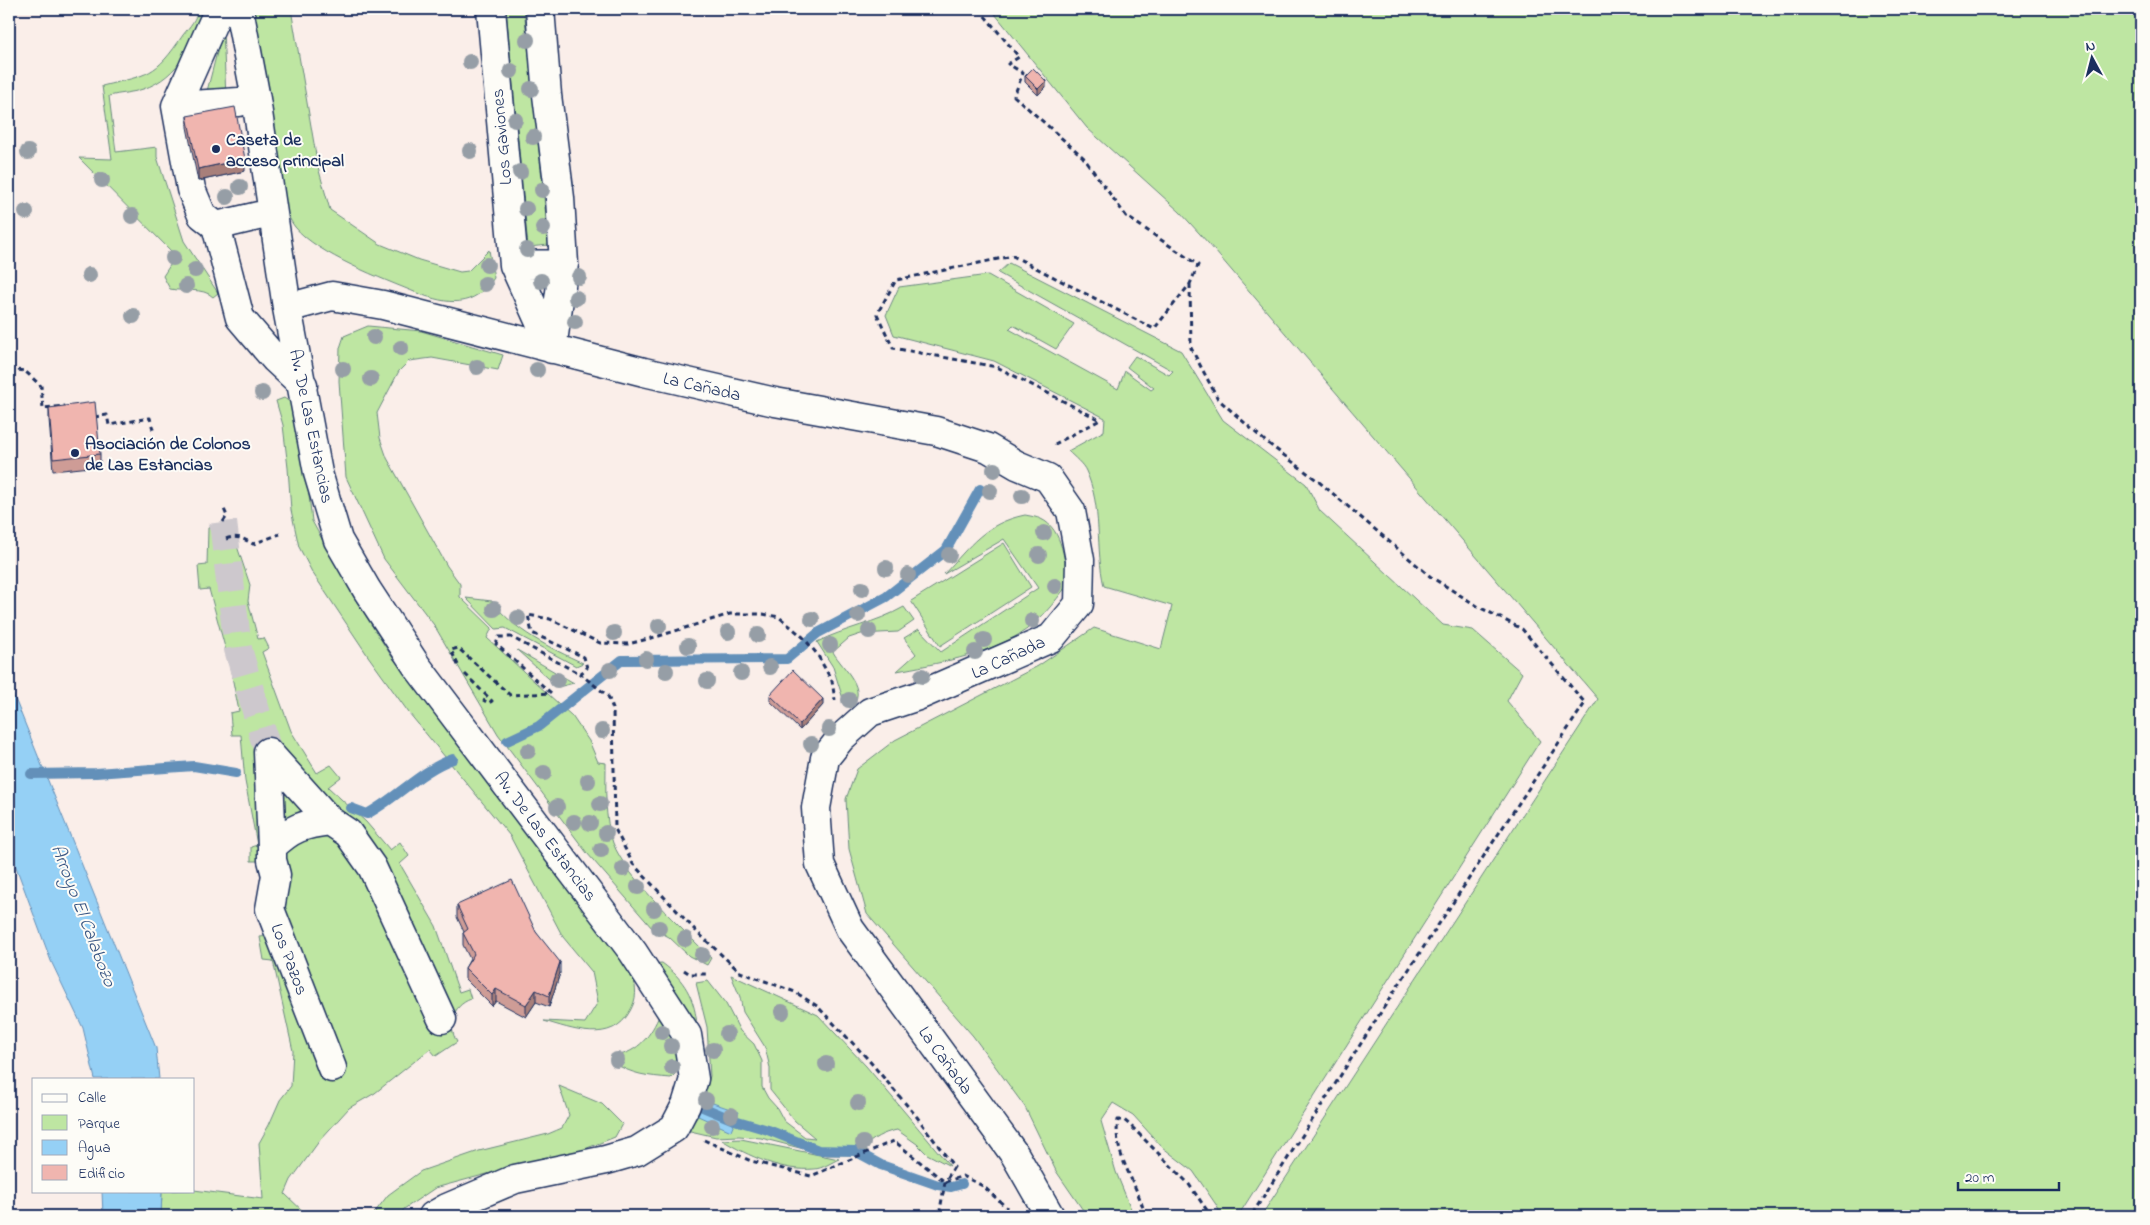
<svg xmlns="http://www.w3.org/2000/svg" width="2150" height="1225" viewBox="0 0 2150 1225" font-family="'Indie Flower',sans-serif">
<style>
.green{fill:#bee6a2;stroke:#6c8a80}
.water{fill:#95d0f5;stroke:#6490b9}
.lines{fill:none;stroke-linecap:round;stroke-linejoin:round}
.stream{stroke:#6490b9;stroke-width:10}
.minor-tunnel{stroke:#cdc8cd;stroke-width:28;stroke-dasharray:28 14;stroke-linecap:butt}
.minor-casing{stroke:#1b2f5e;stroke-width:31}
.path{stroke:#1b2f5e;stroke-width:3;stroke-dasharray:5 4;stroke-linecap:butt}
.minor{stroke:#fdfcf7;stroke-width:28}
.path-bridge{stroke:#1b2f5e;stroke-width:3;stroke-dasharray:5 4;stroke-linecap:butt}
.tree{fill:#969ea6}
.wall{fill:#ce9c96;stroke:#1b2f5e}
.shaded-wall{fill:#a87f7a;stroke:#1b2f5e}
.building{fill:#f0b5af;stroke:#1b2f5e}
.poi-dot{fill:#1b2f5e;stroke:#fdfcf7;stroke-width:2}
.labels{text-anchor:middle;stroke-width:4;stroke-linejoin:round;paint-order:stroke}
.street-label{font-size:18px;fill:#1b2f5e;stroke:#fdfcf7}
.poi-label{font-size:18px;font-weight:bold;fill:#1b2f5e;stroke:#fdfcf7;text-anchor:start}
.water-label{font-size:19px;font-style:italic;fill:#3a5784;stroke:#fdfcf7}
</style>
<rect width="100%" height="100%" fill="#faeee9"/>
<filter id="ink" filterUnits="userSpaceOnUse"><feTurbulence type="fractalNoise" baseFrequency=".02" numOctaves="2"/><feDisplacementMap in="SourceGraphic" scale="10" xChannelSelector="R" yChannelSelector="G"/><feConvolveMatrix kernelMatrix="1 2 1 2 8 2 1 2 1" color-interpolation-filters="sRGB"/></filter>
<g filter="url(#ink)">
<path class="green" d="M198,9H211C194,40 180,77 143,89C133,93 120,93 109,96L116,152L157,147V157L184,241L218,293L213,297C203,287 183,292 170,289L163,276L176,256L79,158L112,159L102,86C149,74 155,77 183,35C190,26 196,20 198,9Z
M247,9H291L318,167L330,210L380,244L419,260L460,272L468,271L489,250L494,278C473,308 449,305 417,293C383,279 318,255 295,227C279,207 275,161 270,136C262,93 255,51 247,9Z
M506,9H524L549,245L528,247Z
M991,9H2141V1216H1261L1598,699L1209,244L1180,212L1087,128Z
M223,29L226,97L205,99Z
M1009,263L1181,351L1223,420L1306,484L1320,511L1443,625L1473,630L1522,673L1507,701L1540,741L1238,1216H1221L1217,1206L1193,1171L1162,1147L1133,1115L1113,1103L1101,1121L1116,1172L1131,1209L1115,1216H1087L1056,1171L1025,1107L973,1036L867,914L849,849L846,799L857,769L895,740L1038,666L1094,628L1161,649L1172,606L1104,586C1095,548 1103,508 1086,471C1083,464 1074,457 1068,451L1104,431L1105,418L994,361L894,335L886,315L899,287L988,275L1074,324L1056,349L1013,325L1009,329L1118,389L1125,371L1151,390L1154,388L1127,367L1135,356L1169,375L1173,371L998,273Z
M368,326L421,331L503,355L498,370L432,358L409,361L399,371L377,413L380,438L387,458L447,566L460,584V597L492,628L487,638L572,716L589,741L598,762L606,763C606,790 604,817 613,843C627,879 683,929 711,958L707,965L689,956L669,937L652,928L587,853L498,734L434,625L384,559L346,477L339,381L340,348L344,336Z
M284,398L293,404L306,471L312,521L353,596L392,657L514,815L571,893L597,922L632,975C637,988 637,999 630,1011C612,1045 572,1029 544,1021L585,1023L598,1002L592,972L563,937L510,836L409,713L368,656L312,572L299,547L291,510L288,468L283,425L276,401Z
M1025,515C1030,516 1037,517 1041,519C1063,529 1065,563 1068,584C1054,603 1039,623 1018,635C985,655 935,664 897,671L916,654L904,638L919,629L941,652L1038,588L1004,539L944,574C970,546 985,523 1025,515Z
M226,524L237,546L250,585L248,601L258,639L264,638L269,648L262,652L291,731L317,773L331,765L341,777L328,787L366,822L390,850L400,842L409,856L400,864L436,926L459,992L468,989L471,999C452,1006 447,1025 457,1042L436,1056L430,1049L375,1093L349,1108L320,1140L291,1180L285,1194L308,1216H161L162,1191L194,1190L263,1199L259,1143L269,1125L280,1100L291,1086L293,1051L273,961L264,960L260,937L269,936L259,861H251V847L257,845L245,781L241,735H232L230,713L239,711L229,662L209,589L200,590L198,566L207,565L208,528Z
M1004,543L1031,587L940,646L911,601Z
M466,598L492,601C514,631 550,648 583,663L576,666L505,628L496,629Z
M904,607L914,621L898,632L861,634L849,638L833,652C843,669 870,690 850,708L844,702L833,667L817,642C845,628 876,623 904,607Z
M517,650L574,683L558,687Z
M662,963C708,996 698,1041 692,1090L647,964Z
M731,975L818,1015L866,1066L950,1166L927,1154L917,1144L897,1130C882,1133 874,1138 863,1148L867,1151L855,1155H827L761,1138L739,1136L716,1137L686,1130L698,1116L710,1076L707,1027L696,983L708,981L726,1004L740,1031L754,1044L762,1061V1087L768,1098L777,1108L784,1121L805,1137L815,1138L795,1121L770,1090V1068L765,1047L743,1012L740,997Z
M660,1014L678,1046L679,1070L671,1078C647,1076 633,1075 612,1062L615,1056C639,1052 651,1035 660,1014Z
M559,1086L602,1104L622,1124L615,1137L567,1156L513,1167L435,1188L404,1209L400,1216H372L388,1195L421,1171L479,1151L548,1134L562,1128L569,1115Z
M741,1139L839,1159C832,1162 822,1169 814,1169C783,1172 748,1156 722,1140Z"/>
<path class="water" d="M9,684L156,1048L159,1079H95L83,1028L51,961L9,848Z
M704,1100L739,1112L731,1131L698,1116Z
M102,1191H162L161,1216H103Z"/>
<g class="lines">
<path class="stream" d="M507,741L539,726L622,660L787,659L818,633L886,597L946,550L980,489
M31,774L96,773L194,766L236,773
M351,808L367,814C397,798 421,770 453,759
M688,1101L731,1119L768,1130L818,1150L855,1151L881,1165L938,1185L951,1187L962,1184"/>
<path class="minor-tunnel" d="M223,522L238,649L268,752"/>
<defs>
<path id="minor" d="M219,9L176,106L191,189L202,215L216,226L240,318L275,359L303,385
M239,9L256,99L287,308L318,473L338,540L367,590L416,665L633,952L687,1035L694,1079L686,1105L674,1128L637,1151L606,1160L515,1179L447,1208L433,1216
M491,9L514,265L552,349
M540,9L547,95L560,198L564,264L552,349
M176,106L239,102
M216,226L258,216
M514,265L564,264
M287,308L332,296L383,305L644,372L775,402L936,431L988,448L1017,465L1048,478L1071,511L1080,560L1079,604L1051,638L918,696L870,712L841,738L825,758L816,808L820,864L850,929L1015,1155L1050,1216
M268,752L272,847
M268,752L330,821
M332,1068L270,909L276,875L272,860V847C291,828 304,824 330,821L348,833L372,867L442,1019"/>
</defs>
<use href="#minor" class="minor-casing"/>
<path class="path" d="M979,9L1019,57L1008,64L1023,73L1014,96L1083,157L1126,216L1198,265L1190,284L1154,329L1013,256L896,280L877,314L893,348L997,367L1100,420L1053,445
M1190,284L1191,348L1218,399L1265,441L1318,481L1431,577L1479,607L1522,629L1585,703L1388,1001L1251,1216
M9,369L25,371L41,386L43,408L65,406
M94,417L107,415L109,425L150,418L154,433
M223,522L227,516L224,509
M226,539C236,535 243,538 253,544L280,534
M458,665L451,650L458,648L510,695L551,693L496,644L499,637H511L580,674L587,668L584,657L532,633L528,615L550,619L600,643L628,644L659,636L730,614H763L779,617L803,637L817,654L832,681L835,700
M465,674L492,701L489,703L483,700
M608,696L613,709L615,829L633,864L696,931L740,972L795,992L817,1006L866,1057L917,1117L954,1167L945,1182L939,1216
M684,970L690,974H707
M704,1140L751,1161L811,1176L894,1141L945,1182
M945,1182L963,1176L983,1186L1007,1208
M1145,1216C1138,1182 1112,1156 1118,1120H1124L1131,1126L1188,1183L1211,1216"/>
<use href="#minor" class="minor"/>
<path class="path-bridge" d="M579,673L608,696"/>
</g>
<g class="tree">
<circle cx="527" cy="40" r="8"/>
<circle cx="470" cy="62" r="8"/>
<circle cx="511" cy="71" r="8"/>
<circle cx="531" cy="89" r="8"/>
<circle cx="515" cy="120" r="8"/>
<circle cx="533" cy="137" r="8"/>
<circle cx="470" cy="151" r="8"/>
<circle cx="28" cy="152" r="8"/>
<circle cx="520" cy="172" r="8"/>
<circle cx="102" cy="180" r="8"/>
<circle cx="240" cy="187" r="8"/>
<circle cx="542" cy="190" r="8"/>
<circle cx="227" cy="197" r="8"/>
<circle cx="526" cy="209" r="8"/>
<circle cx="26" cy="212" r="8"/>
<circle cx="132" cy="216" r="8"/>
<circle cx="543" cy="228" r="8"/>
<circle cx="527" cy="250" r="8"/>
<circle cx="173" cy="258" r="8"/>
<circle cx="487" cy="265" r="8"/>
<circle cx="195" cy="270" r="8"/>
<circle cx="89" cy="275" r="8"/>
<circle cx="579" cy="277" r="8"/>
<circle cx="541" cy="281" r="8"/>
<circle cx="485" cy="284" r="8"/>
<circle cx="186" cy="286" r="8"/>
<circle cx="576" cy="298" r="8"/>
<circle cx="133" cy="316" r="8"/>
<circle cx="575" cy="322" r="8"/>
<circle cx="374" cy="337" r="8"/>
<circle cx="401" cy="348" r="8"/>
<circle cx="477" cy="367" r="8"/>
<circle cx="343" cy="369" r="8"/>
<circle cx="537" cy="370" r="8"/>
<circle cx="371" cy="379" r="8"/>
<circle cx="262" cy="393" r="8"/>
<circle cx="994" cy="470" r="8"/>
<circle cx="990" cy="491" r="8"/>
<circle cx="1022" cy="496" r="8"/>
<circle cx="1044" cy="533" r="8"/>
<circle cx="949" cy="555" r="8"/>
<circle cx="1039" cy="555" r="8"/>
<circle cx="886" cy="568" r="8"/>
<circle cx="908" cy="575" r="8"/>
<circle cx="1055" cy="586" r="8"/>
<circle cx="862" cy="589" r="8"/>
<circle cx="494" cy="609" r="8"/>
<circle cx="858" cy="615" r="8"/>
<circle cx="518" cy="618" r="8"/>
<circle cx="812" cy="619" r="8"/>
<circle cx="1032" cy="621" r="8"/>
<circle cx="659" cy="626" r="8"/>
<circle cx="869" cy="631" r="8"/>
<circle cx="728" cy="632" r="8"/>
<circle cx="614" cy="633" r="8"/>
<circle cx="758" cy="635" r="8"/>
<circle cx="984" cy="640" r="8"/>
<circle cx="830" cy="645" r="8"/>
<circle cx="688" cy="646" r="8"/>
<circle cx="975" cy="652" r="8"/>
<circle cx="646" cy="659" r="8"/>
<circle cx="770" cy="667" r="8"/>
<circle cx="610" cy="670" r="8"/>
<circle cx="666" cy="671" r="8"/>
<circle cx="741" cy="673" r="8"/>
<circle cx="922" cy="676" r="8"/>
<circle cx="557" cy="680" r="8"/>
<circle cx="707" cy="681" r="8"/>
<circle cx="849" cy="700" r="8"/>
<circle cx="829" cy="729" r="8"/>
<circle cx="602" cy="731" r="8"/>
<circle cx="811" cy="744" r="8"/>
<circle cx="528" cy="751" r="8"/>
<circle cx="544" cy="773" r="8"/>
<circle cx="588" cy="781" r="8"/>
<circle cx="600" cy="804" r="8"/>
<circle cx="557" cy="807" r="8"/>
<circle cx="574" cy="822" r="8"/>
<circle cx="590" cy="823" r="8"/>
<circle cx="606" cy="833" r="8"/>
<circle cx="601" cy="850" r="8"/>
<circle cx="623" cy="869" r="8"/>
<circle cx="638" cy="887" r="8"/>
<circle cx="654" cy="909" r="8"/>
<circle cx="659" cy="928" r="8"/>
<circle cx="685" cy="939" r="8"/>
<circle cx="702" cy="955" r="8"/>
<circle cx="782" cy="1012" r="8"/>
<circle cx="662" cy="1032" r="8"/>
<circle cx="727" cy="1034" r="8"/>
<circle cx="671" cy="1046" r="8"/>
<circle cx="713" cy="1050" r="8"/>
<circle cx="617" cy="1060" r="8"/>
<circle cx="826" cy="1064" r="8"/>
<circle cx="672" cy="1067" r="8"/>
<circle cx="706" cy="1100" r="8"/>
<circle cx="858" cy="1103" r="8"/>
<circle cx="731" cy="1115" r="8"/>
<circle cx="712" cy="1126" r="8"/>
<circle cx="863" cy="1143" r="8"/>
</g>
<path class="wall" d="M1025,76L1046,87L1038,95L1025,82Z
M187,116L245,171L198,181L187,127Z
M49,408L100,454V466L53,471L49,419Z
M770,695L823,705L800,730L770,701Z
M457,905L536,932L560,973L549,1007L536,1002L526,1017L496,1001L492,1006L465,979V968L470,959L463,945V933L464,932L457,917Z"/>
<path class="shaded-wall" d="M1046,81V87L1038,95V89Z
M245,159V171L198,181V169Z
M823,699V705L800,730V724Z
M560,962V973L549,1007V996Z
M496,989V1001L492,1006V995Z
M536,990V1002L526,1017V1005Z"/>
<path class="building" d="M1033,68L1046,81L1038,89L1025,76Z
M235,107L245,159L198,169L187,116Z
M95,402L100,454L53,459L49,408Z
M793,670L823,699L800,724L770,695Z
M512,880L536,932L560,962L549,996L536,990L526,1005L496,989L492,995L465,968L474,954L463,933L468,929L457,905Z"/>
</g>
<g class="poi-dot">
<circle cx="216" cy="149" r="5"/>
<circle cx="75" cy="453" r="5"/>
</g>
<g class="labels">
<g class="street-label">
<text transform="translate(501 137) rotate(-95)" y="6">Los Gaviones</text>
<text transform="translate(702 386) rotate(13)" y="6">La Cañada</text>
<text transform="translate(312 426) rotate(78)" y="6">Av. De Las Estancias</text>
<text transform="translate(1008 657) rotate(-25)" y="6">La Cañada</text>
<text transform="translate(546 836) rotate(53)" y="6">Av. De Las Estancias</text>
<text transform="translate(290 959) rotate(69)" y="6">Los Pazos</text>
<text transform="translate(946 1060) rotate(54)" y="6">La Cañada</text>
</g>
<g class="poi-label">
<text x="226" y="145">Caseta de<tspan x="226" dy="21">acceso principal</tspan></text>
<text x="85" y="449">Asociación de Colonos<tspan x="85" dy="21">de Las Estancias</tspan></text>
</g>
<g class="water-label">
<text transform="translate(85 915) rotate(69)" y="7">Arroyo El Calabozo</text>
</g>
</g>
<rect width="2150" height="1225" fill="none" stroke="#fdfcf7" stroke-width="30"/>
<rect x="15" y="15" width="2120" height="1195" fill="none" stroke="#1b2f5e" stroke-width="2" filter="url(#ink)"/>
<rect x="32" y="1078" width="162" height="115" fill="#fdfcf7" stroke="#a3aaba"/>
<rect x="42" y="1094" width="25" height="8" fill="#fdfcf7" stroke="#a3aaba"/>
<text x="78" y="1102" font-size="15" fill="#1b2f5e">Calle</text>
<rect x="42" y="1115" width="25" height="15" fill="#bee6a2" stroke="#a3aaba"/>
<text x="78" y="1128" font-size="15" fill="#1b2f5e">Parque</text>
<rect x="42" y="1140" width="25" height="15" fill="#95d0f5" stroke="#a3aaba"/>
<text x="78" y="1152" font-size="15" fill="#1b2f5e">Agua</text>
<rect x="42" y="1165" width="25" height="15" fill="#f0b5af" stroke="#a3aaba"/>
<text x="78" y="1178" font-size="15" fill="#1b2f5e">Edificio</text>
<g transform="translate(2092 58) rotate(353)" stroke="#fdfcf7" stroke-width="4" paint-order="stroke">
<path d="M0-4L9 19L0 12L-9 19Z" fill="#1b2f5e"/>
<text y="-8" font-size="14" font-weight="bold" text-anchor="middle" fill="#1b2f5e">N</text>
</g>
<path d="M1958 1182v8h101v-8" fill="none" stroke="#1b2f5e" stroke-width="2.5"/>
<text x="1965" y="1182" font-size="15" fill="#1b2f5e" stroke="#fdfcf7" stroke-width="4" paint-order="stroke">20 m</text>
</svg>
